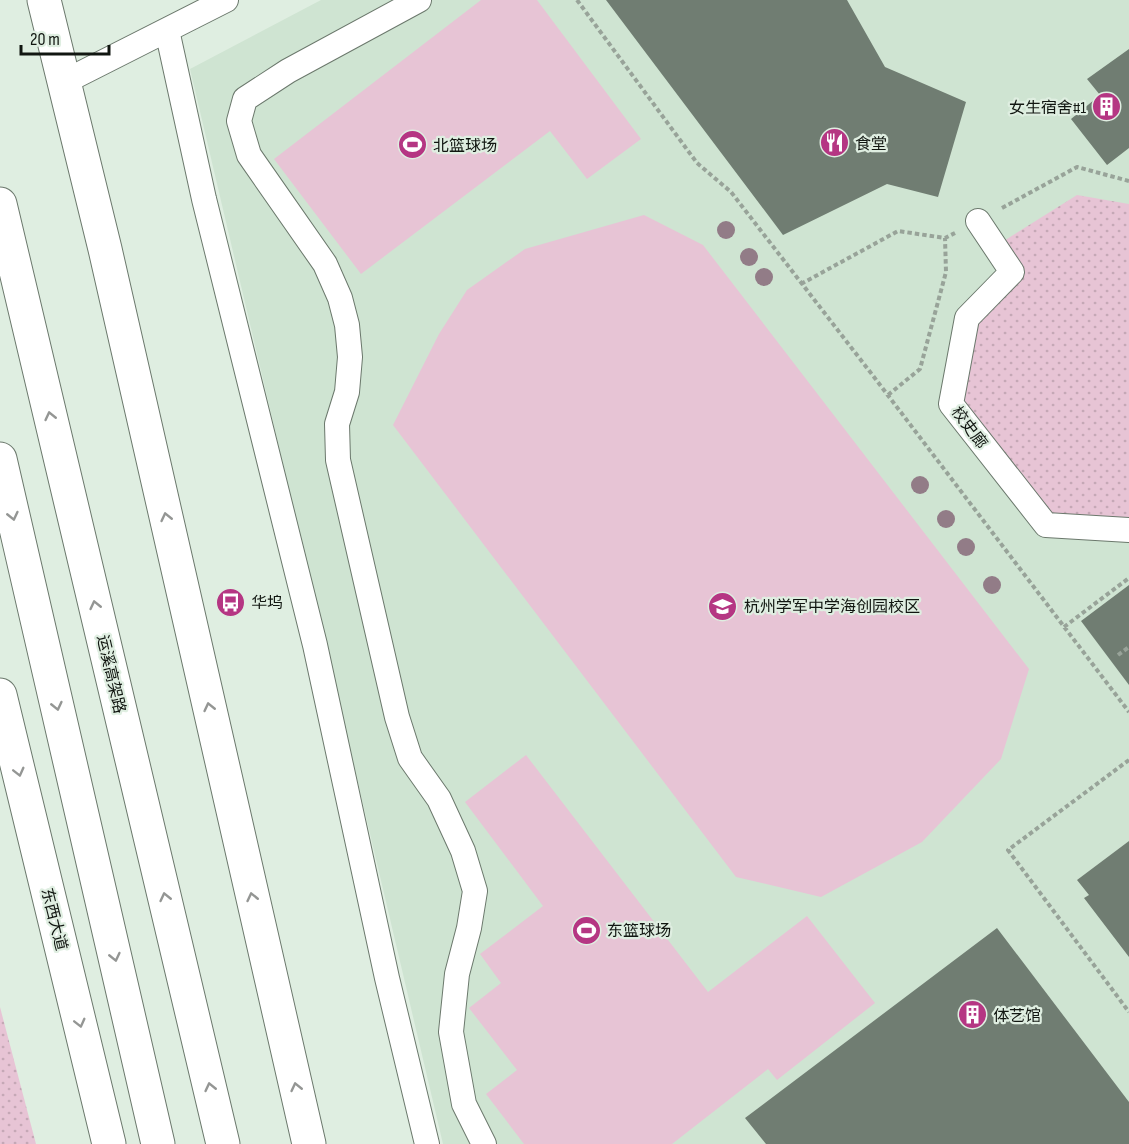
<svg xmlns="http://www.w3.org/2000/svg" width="1129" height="1144" viewBox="0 0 1129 1144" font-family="'Sofia Sans Condensed','Noto Sans SC',sans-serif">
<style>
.built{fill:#cfe4d2}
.green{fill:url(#green-dots)}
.pitch{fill:#e7c4d5}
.building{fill:#707d72}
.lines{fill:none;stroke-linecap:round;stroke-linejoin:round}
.street-casing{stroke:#6b786c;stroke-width:26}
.highway-casing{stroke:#6b786c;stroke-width:35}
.path{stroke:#98a399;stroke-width:4;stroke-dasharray:4.5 3;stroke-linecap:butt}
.street{stroke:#fff;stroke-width:24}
.highway{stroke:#fff;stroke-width:33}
.tree{fill:#927c87}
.oneway{stroke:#949694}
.labels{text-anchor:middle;stroke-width:4.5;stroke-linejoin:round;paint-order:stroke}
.poi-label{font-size:16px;fill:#111611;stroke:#dfeee1;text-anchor:start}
.street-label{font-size:16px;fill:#111611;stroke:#dfeee1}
</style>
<defs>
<pattern id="green-dots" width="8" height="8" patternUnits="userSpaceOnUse" patternTransform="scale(1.5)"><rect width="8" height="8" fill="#e7c4d5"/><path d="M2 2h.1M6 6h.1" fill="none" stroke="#c5a8b6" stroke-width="1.8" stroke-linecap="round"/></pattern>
</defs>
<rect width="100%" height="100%" fill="#dfeee1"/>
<path class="built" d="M321,0H1129V1144H443L190,69Z"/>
<path class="green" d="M1077,195L1129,204V520L1045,514L960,403L974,319L1020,276L999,244Z
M0,1007L36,1144H0Z"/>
<path class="pitch" d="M481,0H537L641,139L587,179L550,131L361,274L274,159Z
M644,215L703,245L1029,669L1001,759L922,842L821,897L736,877L393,425L439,334L467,290L525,249Z
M526,755L708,992L807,916L875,1003L777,1080L768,1069L672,1144H524L486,1094L517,1070L469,1008L501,983L480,954L543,906L465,802Z"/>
<path class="building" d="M606,0H847L885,67L966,102L938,197L887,184L783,235Z
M1129,49V148L1107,165L1071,119L1100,95L1087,79Z
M1129,585V685L1081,621Z
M1129,841V957L1084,898L1089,895L1077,880Z
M997,928L1129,1102V1144H766L745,1118Z"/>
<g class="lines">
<defs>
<path id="street" d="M419,0L288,71L245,99L239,121L249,155L325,264L340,298L347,325L350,357L347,392L337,424L338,460L397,717L410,758L439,799L463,851L475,891L469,928L457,974L451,1032L464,1104L484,1144
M167,30L204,199L315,645L387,978L427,1144
M64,82L226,0
M978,221L1012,272L967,318L951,404L1046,525L1129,530"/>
<path id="highway" d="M44,0L105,249L309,1144
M0,204L223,1144
M0,459L158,1144
M0,695L109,1144"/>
</defs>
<use href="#street" class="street-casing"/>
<use href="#highway" class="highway-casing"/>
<path class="path" d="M577,0L697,163L731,192L874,377L1129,712
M1002,208L1077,167L1129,181
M801,284L898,231L945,238L955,233
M888,395L920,369L946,272L945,238
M1064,627L1129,578
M1118,655L1129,647
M1129,760L1008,850L1129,1012"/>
<use href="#street" class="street"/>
<use href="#highway" class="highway"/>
</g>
<g class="tree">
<circle cx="726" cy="230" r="9"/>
<circle cx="749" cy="257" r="9"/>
<circle cx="764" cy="277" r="9"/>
<circle cx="920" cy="485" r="9"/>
<circle cx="946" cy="519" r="9"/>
<circle cx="966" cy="547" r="9"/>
<circle cx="992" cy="585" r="9"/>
</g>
<defs><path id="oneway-chevron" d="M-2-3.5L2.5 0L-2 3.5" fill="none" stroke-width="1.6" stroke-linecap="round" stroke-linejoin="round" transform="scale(1.5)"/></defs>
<g class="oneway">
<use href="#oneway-chevron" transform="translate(50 416) rotate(-103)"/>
<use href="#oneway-chevron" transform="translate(13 516) rotate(77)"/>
<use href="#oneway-chevron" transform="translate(166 517) rotate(-103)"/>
<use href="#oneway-chevron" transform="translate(95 605) rotate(-103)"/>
<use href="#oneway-chevron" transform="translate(57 706) rotate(77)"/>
<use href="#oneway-chevron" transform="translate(209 707) rotate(-103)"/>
<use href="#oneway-chevron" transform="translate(19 772) rotate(76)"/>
<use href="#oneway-chevron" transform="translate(165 897) rotate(-103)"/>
<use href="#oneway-chevron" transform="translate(252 897) rotate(-103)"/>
<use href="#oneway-chevron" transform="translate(115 957) rotate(77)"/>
<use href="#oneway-chevron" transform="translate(80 1023) rotate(76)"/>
<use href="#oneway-chevron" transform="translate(210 1087) rotate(-103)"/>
<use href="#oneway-chevron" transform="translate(296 1087) rotate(-103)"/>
</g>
<defs>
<symbol id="building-disc" viewBox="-11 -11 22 22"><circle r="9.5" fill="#b53683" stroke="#dfeee1"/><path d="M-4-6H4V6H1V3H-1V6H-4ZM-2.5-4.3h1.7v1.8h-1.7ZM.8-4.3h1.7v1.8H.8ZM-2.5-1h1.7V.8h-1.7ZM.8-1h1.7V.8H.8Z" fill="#fff"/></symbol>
<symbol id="restaurant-disc" viewBox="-11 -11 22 22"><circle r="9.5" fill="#b53683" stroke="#dfeee1"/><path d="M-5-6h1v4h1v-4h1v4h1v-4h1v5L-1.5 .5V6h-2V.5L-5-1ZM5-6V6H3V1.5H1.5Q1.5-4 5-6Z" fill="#fff"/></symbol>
<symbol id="stadium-disc" viewBox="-11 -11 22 22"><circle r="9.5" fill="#b53683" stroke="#dfeee1"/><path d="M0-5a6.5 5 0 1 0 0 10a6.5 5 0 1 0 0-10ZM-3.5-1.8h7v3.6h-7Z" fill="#fff"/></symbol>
<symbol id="bus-disc" viewBox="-11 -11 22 22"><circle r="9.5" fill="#b53683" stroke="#dfeee1"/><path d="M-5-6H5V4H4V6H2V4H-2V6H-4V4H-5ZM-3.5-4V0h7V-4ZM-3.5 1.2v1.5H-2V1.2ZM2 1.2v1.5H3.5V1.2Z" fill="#fff"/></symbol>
<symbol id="school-disc" viewBox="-11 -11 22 22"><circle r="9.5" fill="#b53683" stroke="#dfeee1"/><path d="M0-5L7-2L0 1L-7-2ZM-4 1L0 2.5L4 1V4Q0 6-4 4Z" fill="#fff"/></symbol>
</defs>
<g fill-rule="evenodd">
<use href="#building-disc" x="1090" y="90" width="33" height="33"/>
<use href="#restaurant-disc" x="818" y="126" width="33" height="33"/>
<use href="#stadium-disc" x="396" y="128" width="33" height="33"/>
<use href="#bus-disc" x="214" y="586" width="33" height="33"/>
<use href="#school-disc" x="706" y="590" width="33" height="33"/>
<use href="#stadium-disc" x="570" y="914" width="33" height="33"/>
<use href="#building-disc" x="956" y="998" width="33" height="33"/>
</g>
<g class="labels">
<g class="poi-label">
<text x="1086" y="113" text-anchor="end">女生宿舍#1</text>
<text x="855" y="149">食堂</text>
<text x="433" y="151">北篮球场</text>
<text x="251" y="608">华坞</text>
<text x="744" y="612">杭州学军中学海创园校区</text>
<text x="607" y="936">东篮球场</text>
<text x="993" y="1021">体艺馆</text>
</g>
<g class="street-label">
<text transform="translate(970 427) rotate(53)" y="6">校史廊</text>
<text transform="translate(112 674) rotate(77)" y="6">运溪高架路</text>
<text transform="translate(55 919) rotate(76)" y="6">东西大道</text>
</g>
</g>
<path d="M21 45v9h88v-9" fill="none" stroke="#111611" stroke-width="3"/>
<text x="30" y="45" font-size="18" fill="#111611" stroke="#dfeee1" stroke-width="4.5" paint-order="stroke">20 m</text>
</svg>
